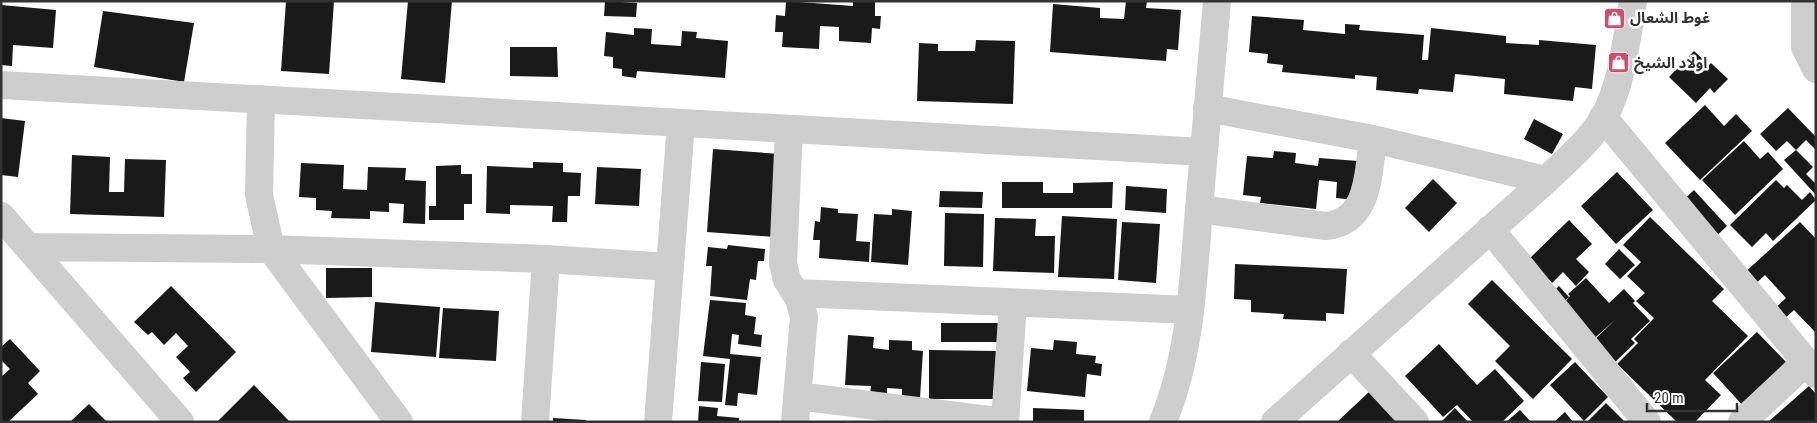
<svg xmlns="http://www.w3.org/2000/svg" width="1817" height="423" viewBox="0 0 1817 423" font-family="'Roboto Condensed','Noto Sans Arabic',sans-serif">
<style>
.building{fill:#1a1a1a}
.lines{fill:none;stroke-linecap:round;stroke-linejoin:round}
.minor{stroke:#cdcdcd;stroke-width:28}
.labels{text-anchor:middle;stroke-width:5;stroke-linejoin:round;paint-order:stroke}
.poi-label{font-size:15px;font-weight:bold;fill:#333;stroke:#fff;text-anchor:start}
</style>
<rect width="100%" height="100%" fill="#fff"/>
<path class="building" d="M286,1H334L329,74L281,71Z
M408,1H452L445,83L401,79Z
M605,1L637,3L636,17L604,16Z
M786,1L853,6V1H875V16H881L880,29L872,28L871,43L839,41V27L820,26L819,49L782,47L783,32H775L776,15L785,16Z
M1126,1H1147L1146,8L1181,10L1178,50L1167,49L1166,61L1050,52L1053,4L1100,8V18L1124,19Z
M1,5L56,10L53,48L13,45L12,66L1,65Z
M103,11L194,23L184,82L94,67Z
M1252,16L1304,20L1303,30L1345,34V24L1360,25L1359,30L1424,35L1422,60H1428L1431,28L1506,36V43L1539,45V40L1596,45L1592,89L1575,87L1573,101L1504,94L1505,79L1455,74L1453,92L1419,89L1418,94L1376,90L1377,77L1355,75V79L1282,72L1283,65L1267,63L1268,54L1249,52Z
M634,28L652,29L651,44L681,46L682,31L697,32L696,38L728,41L725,78L637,71L636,78L622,76V69L613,68V57L604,56L606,32L634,35Z
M976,40L1015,41L1013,104L917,101L919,43L938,44V51H975Z
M510,47H557L558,77L510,76Z
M1694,51L1709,65L1711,63L1728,79L1714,93L1710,88L1696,103L1669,77Z
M1705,105L1724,126L1736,114L1752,131L1700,180L1665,143Z
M1788,108L1816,137V150L1806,140L1796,150L1813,167L1806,174L1816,184V195L1784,160L1796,150L1787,141L1776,151L1760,134Z
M1,118L25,121L18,177L1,175Z
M1534,119L1563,134L1552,154L1524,139Z
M1744,141L1760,159L1768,152L1783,169L1735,215L1702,180Z
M713,149L780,154L774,237L707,232Z
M1274,151L1296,153L1295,163L1318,166L1319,158L1358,161L1354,200L1336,198L1337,182L1319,180L1316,209L1260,203L1261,197L1243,195L1247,156L1273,158Z
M72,155L110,157L109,192H124L125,159L166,160L164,217L70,214Z
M533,162L563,163V172L581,173L580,196H568L567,222H552L553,206L510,205V214L486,213L487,166L533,168Z
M301,163L344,165L343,189L367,190L368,167L406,168L405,180L426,181L425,224L403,223L404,204L389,203V212L370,211V219L331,218L332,211L316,210V198L299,197Z
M461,165V174H472V204H464V220H429V206H436V166Z
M597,167L641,169L639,206L595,204Z
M1617,172L1653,210L1616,244L1581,206Z
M1433,179L1457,203L1429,232L1405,208Z
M1776,180L1784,188L1787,185L1802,200L1810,192L1816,200L1773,241L1766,233L1752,247L1730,225Z
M1002,182H1043V193H1073V183L1113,182L1112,208H1002Z
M1126,186L1167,189L1166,213L1125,210Z
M1694,190L1727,226L1705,247L1672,211Z
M940,191L983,192L982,208L939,207Z
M821,207L838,209V213L858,214L856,241L870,242L869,262L819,258L820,240H813L815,221L820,222Z
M892,209L912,211L908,265L871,262L874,214L892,215Z
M945,213L984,214L983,267L944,266Z
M1062,216L1117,219L1114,279L1058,277Z
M1650,217L1724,289L1712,301L1748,336L1705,380L1721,395L1695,422H1677L1617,364L1638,343L1634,339L1654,318L1636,301L1645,293L1627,276L1641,262L1623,245Z
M995,218L1036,219L1035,236H1055L1054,273L993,271Z
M1569,220L1592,244L1576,259L1589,272L1576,286L1563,272L1552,283L1529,259Z
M1122,222L1160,224L1156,283L1118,280Z
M1800,222L1816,239V333L1794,310L1782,321L1772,311L1786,298L1765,275L1752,287L1741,276Z
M728,245L765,249L764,261H758L756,280L750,279L747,300L710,296L712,266H706L708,247L727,249Z
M1619,249L1635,265L1620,279L1605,264Z
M1235,264L1347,269L1344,314L1326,313V321L1283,319L1284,314L1251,312V300L1234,299Z
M326,268H372V297L326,298Z
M1586,278L1609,303L1624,289L1635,301L1633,303L1650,321L1631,339L1635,343L1613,364L1592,342L1616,319L1588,344L1565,302L1570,296L1568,294Z
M1492,280L1572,359L1533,399L1495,361L1510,346L1468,304Z
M171,286L236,352L196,392L183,378L190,372L176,357L188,346L176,333L164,345L152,332L148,335L134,322Z
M1559,286L1569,297L1552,312L1542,302Z
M710,300L746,303L745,315L756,317L754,334L762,335L761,347L738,344L739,335L732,334L730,354L761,357L757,395L738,393L737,406L725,405L730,359L703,356Z
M375,302L440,307L436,357L371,352Z
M443,308L499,311L496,361L439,358Z
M941,323H1004V342H941Z
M1757,332L1790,366L1747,410L1713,373Z
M848,335L874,337L873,348L889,350V340L912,341V350L923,351L920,398L902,396V389L887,388V396L870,395L871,386L845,385Z
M10,339L40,371L28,383L38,394L8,422H2L1,377L10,369L1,360V347Z
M1054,340L1077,342L1076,354L1096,356L1095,363L1102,364L1101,376L1087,374L1085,397L1027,391L1031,348L1053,350Z
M1439,344L1477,385L1495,369L1524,401L1502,422H1473L1457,405L1443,417L1405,376Z
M929,350L996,351V399H929Z
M701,362L725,364L722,402L698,401Z
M1575,362L1608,397L1584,421L1550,385Z
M254,385L290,422H217Z
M1809,386L1816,394V422H1768Z
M1370,391L1399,422H1337Z
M1606,403L1625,422H1587Z
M89,404L107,422H70Z
M699,406L718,408L717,416L739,418V422H698Z
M1033,408L1084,410V422H1033Z
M1455,408L1468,422H1441Z
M1520,410L1531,422H1506Z
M1565,412L1573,422H1554Z
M553,418L586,420V422H553Z"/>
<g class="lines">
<path class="minor" d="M1805,1V47L1816,69
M1,85L1204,152
M261,99L259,195L271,249L399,422
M1207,108L1373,139L1546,180
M1603,117L1816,374
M789,129L783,263L787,280L799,299L804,317L795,422
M1199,209L1326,226C1370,221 1368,174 1373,139
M1,216L180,422
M1490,229L1647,422
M28,247L271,249L546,259L670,267
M796,293L1190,310
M1351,353L1415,422
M797,396L1005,422
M535,422L546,259
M658,422L681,123
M1005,422L1013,303
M1163,422C1191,354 1193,281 1199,209C1205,140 1211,71 1217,1
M1275,422L1546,180C1566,161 1590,141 1604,117C1623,82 1626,40 1633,1
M1742,422L1806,362"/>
</g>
<defs>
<symbol id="shop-square" viewBox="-11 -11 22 22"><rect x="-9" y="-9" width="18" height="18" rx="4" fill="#d24c6c" stroke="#fff"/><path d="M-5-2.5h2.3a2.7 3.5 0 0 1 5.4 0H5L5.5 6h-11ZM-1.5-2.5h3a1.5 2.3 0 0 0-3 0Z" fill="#fff"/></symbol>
</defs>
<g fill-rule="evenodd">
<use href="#shop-square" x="1602" y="6" width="25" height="25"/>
<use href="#shop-square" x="1606" y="50" width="25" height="25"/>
</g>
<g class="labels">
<g class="poi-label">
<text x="1630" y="23">غوط الشعال</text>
<text x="1634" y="68">اولاد الشيخ</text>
</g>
</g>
<rect width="1817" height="423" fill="none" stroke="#333333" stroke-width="5"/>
<path d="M1647 403v8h90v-8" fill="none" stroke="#333333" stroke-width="2.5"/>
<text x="1654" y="403" font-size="15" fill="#333333" stroke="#ffffff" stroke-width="4" paint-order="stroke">20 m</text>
</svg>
